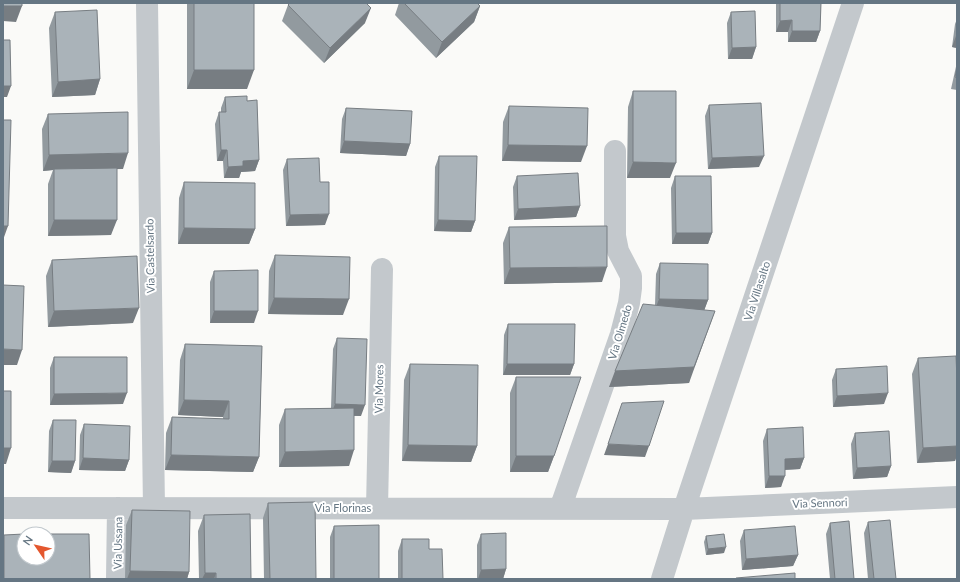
<svg xmlns="http://www.w3.org/2000/svg" width="960" height="582" viewBox="0 0 960 582" font-family="Lato,sans-serif">
<style>
.lines{fill:none;stroke-linecap:round;stroke-linejoin:round}
.minor{stroke:#c3c8cc;stroke-width:22}
.wall{fill:#929a9f}
.shaded-wall{fill:#777d82}
.building{fill:#aab3b9;stroke:#777d82}
.labels{text-anchor:middle;stroke-width:4;stroke-linejoin:round;paint-order:stroke}
.street-label{font-size:11px;fill:#657683;stroke:#fff}
</style>
<rect width="100%" height="100%" fill="#fafaf8"/>
<g class="lines">
<path class="minor" d="M147,3L154,508
M3,508L684,509L957,497
M377,508L382,269
M560,509L621,334L629,303L631,288V276L618,251L615,236V151
M117,579L118,508
M662,579L684,509L853,3"/>
</g>
<path class="wall" d="M187,3H254L247,89H187Z
M399,3H477L480,6L474,22L436,58L395,15Z
M776,3H821L820,31L816,42H788V32H776Z
M288,5L365,23L324,63L282,21Z
M55,12L100,79L95,95L52,97L49,28Z
M731,12L756,47L752,59H728L727,23Z
M957,19V48L952,47L955,24Z
M957,62V90L951,89Z
M633,91L670,178H627L628,107Z
M225,97L247,101L259,160L255,171L241,172L239,178H224L223,161H217L215,124L219,112H221V108Z
M709,105L759,167L708,169L705,116Z
M509,106L581,162L502,161L503,122Z
M346,108L410,144L406,156L340,153L342,119Z
M48,114L123,169H117L111,235L48,236V184L53,170L43,171L42,129Z
M439,156L475,221L471,232L434,231L435,167Z
M287,159L325,225L286,226L283,170Z
M517,176L580,206L576,217L514,220L513,187Z
M675,176L712,233L708,244H672L671,188Z
M184,182L255,229L249,244H178L179,198Z
M509,227L602,282L504,284L503,243Z
M275,255L343,315L268,314L269,271Z
M52,260L133,323L48,327L46,276Z
M660,263L708,300L704,310L689,383L609,387L655,305L656,274Z
M214,271L254,323H210V282Z
M508,324L574,364L570,375H503L504,335Z
M337,338L361,416H354L349,466L279,467V425L285,409L331,408L333,349Z
M185,344L262,346L259,457L253,472L165,470L166,433L172,417L223,419V417L178,415L180,360Z
M54,357L123,404L50,405V368Z
M918,358L957,380V455L955,461L917,463L912,374Z
M410,364L477,446L471,462L402,461L404,380Z
M836,369L884,404L833,407L832,380Z
M516,377L554,456L548,472H510V393Z
M53,420L75,461L71,473L48,472L49,431Z
M84,424L129,460L125,471L79,470L80,435Z
M767,429L804,458L800,469L785,470L781,487L765,488L763,441Z
M855,433L891,466L887,477L853,479L851,444Z
M268,503L316,579H264L263,518Z
M132,510L189,572L187,579H125L126,525Z
M204,515L251,579H199L198,531Z
M868,522L896,579H868L864,533Z
M830,523L854,579H830L826,534Z
M334,526L379,579H330V537Z
M744,530L798,555L793,566L742,570L740,541Z
M481,534L506,569L503,579H477V545Z
M4,535L90,579H3V537Z
M706,536L724,553L706,555L704,542Z
M402,539L429,549L443,579H398V551Z"/>
<path class="shaded-wall" d="M3,6H22L16,22L3,21Z
M480,6L474,22L436,58L442,42Z
M371,8L365,23L324,63L330,48Z
M792,20L788,32H776L780,21Z
M792,31H820L816,42H788Z
M956,36H957V48L952,47Z
M756,47L752,59H728L732,48Z
M194,70H254L247,89H187Z
M100,79L95,95L52,97L58,82Z
M3,86H11L7,97H3Z
M344,141L410,144L406,156L340,153Z
M508,145L587,146L581,162L502,161Z
M221,150H227L223,161H217Z
M128,153L123,169L54,170V169L53,170L43,171L49,155Z
M764,156L759,167L708,169L712,158Z
M259,160L255,171L241,172L239,178H224L228,167L243,161Z
M633,162L676,163L670,178H627Z
M580,206L576,217L514,220L518,209Z
M329,214L325,225L286,226L290,215Z
M54,220H117L111,235L48,236Z
M438,220L475,221L471,232L434,231Z
M3,226H8L3,240Z
M184,228L255,229L249,244H178Z
M676,233H712L708,244H672Z
M607,267L602,282L504,284L510,268Z
M274,298L349,299L343,315L268,314Z
M659,299L708,300L704,311L655,310Z
M139,308L133,323L48,327L54,311Z
M214,311H258L254,323H210Z
M715,311L689,383L609,387L615,371Z
M3,349L22,350L17,365H3Z
M507,364H574L570,375H503Z
M127,393L123,404L50,405L54,394Z
M888,393L884,404L833,407L837,396Z
M184,400L229,401L223,417L178,415Z
M335,404L365,405L361,416L331,415Z
M608,444L649,446L645,457L604,455Z
M408,445L477,446L471,462L402,461Z
M957,446V455L955,461L917,463L923,448Z
M3,448H11L6,464H3Z
M354,450L349,466L279,467L285,452Z
M171,455L259,457L253,472L165,470Z
M516,456H554L548,472H510Z
M83,458L129,460L125,471L79,470Z
M804,458L800,469L780,470L785,459Z
M52,461H75L71,473L48,472Z
M891,466L887,477L853,479L857,468Z
M769,476H785L781,487L765,488Z
M726,547L724,553L706,555L708,549Z
M798,555L793,566L742,570L746,559Z
M506,569L503,579H478L481,570Z
M130,571L189,572L187,579H127Z
M205,573H216L214,579H202Z"/>
<path class="building" d="M3,3H22V6H3Z
M194,3H254V70H194Z
M290,3H366L371,8L330,48L288,5Z
M404,3H477L480,6L442,42Z
M780,3H821L820,31H792V20L780,21Z
M97,10L100,79L58,82L55,12Z
M755,11L756,47L732,48L731,12Z
M3,40H10L11,86H3Z
M957,68V78L955,77Z
M633,91H676V163L633,162Z
M247,96V101L257,100L259,160L243,161V166L228,167L227,150H221L219,112H226L225,97Z
M761,103L764,156L712,158L709,105Z
M509,106L588,108L587,146L508,145Z
M346,108L412,111L410,144L344,141Z
M128,112V153L49,155L48,114Z
M3,120H11L8,226H3Z
M439,156H477L475,221L438,220Z
M319,158L320,182H329V214L290,215L287,159Z
M117,168V220H54V169Z
M578,173L580,206L518,209L517,176Z
M675,176H711L712,233H676Z
M184,182L255,183V229L184,228Z
M607,226V267L510,268L509,227Z
M275,255L350,257L349,299L274,298Z
M137,256L139,308L54,311L52,260Z
M660,263L708,264V300L659,299Z
M258,270V311H214V271Z
M3,285L24,286L22,350L3,349Z
M643,304L715,311L694,367L615,371Z
M508,324H575L574,364H507Z
M337,338L367,339L365,405L335,404Z
M185,344L262,346L259,457L171,455L172,417L229,419V401L184,400Z
M956,356L957,380V446L923,448L918,358Z
M54,357H127V393L54,394Z
M410,364L478,365L477,446L408,445Z
M887,366L888,393L837,396L836,369Z
M516,377H581L554,456H516Z
M3,391H11V448H3Z
M664,401L649,446L608,444L622,403Z
M354,408V450L285,452V409Z
M53,420H76L75,461H52Z
M84,424L130,426L129,460L83,458Z
M803,427L804,458L785,459V476H769L767,429Z
M889,431L891,466L857,468L855,433Z
M315,502L316,579H270L268,503Z
M132,510L190,511L189,572L130,571Z
M250,514L251,579H216V573H205L204,515Z
M890,520L896,579H874L868,522Z
M849,521L854,579H835L830,523Z
M379,525V579H334V526Z
M795,526L798,555L746,559L744,530Z
M506,533V569L481,570V534Z
M24,534V558H48V534H89L90,579H4V535Z
M724,534L726,547L708,549L706,536Z
M402,539H429V549H442L443,579H402Z
M795,573V579H736V578Z"/>
<g class="labels">
<g class="street-label">
<text transform="translate(150 256) rotate(-91)" y="4">Via Castelsardo</text>
<text transform="translate(757 291) rotate(-72)" y="4">Via Villasalto</text>
<text transform="translate(620 332) rotate(-73)" y="4">Via Olmedo</text>
<text transform="translate(379 389) rotate(-89)" y="4">Via Mores</text>
<text transform="translate(820 503) rotate(-2)" y="4">Via Sennori</text>
<text x="343" y="512">Via Florinas</text>
<text transform="translate(118 543) rotate(-89)" y="4">Via Ussana</text>
</g>
</g>
<rect width="960" height="582" fill="none" stroke="#657683" stroke-width="8"/>
<g transform="translate(36 546) rotate(304)"><circle r="19" fill="#ffffff" stroke="#c1c8cd"/>
<path d="M0-3L7 15L0 10L-7 15Z" fill="#e4572e"/>
<text y="-6" font-size="11" font-weight="bold" text-anchor="middle" fill="#657683">N</text>
</g>
</svg>
